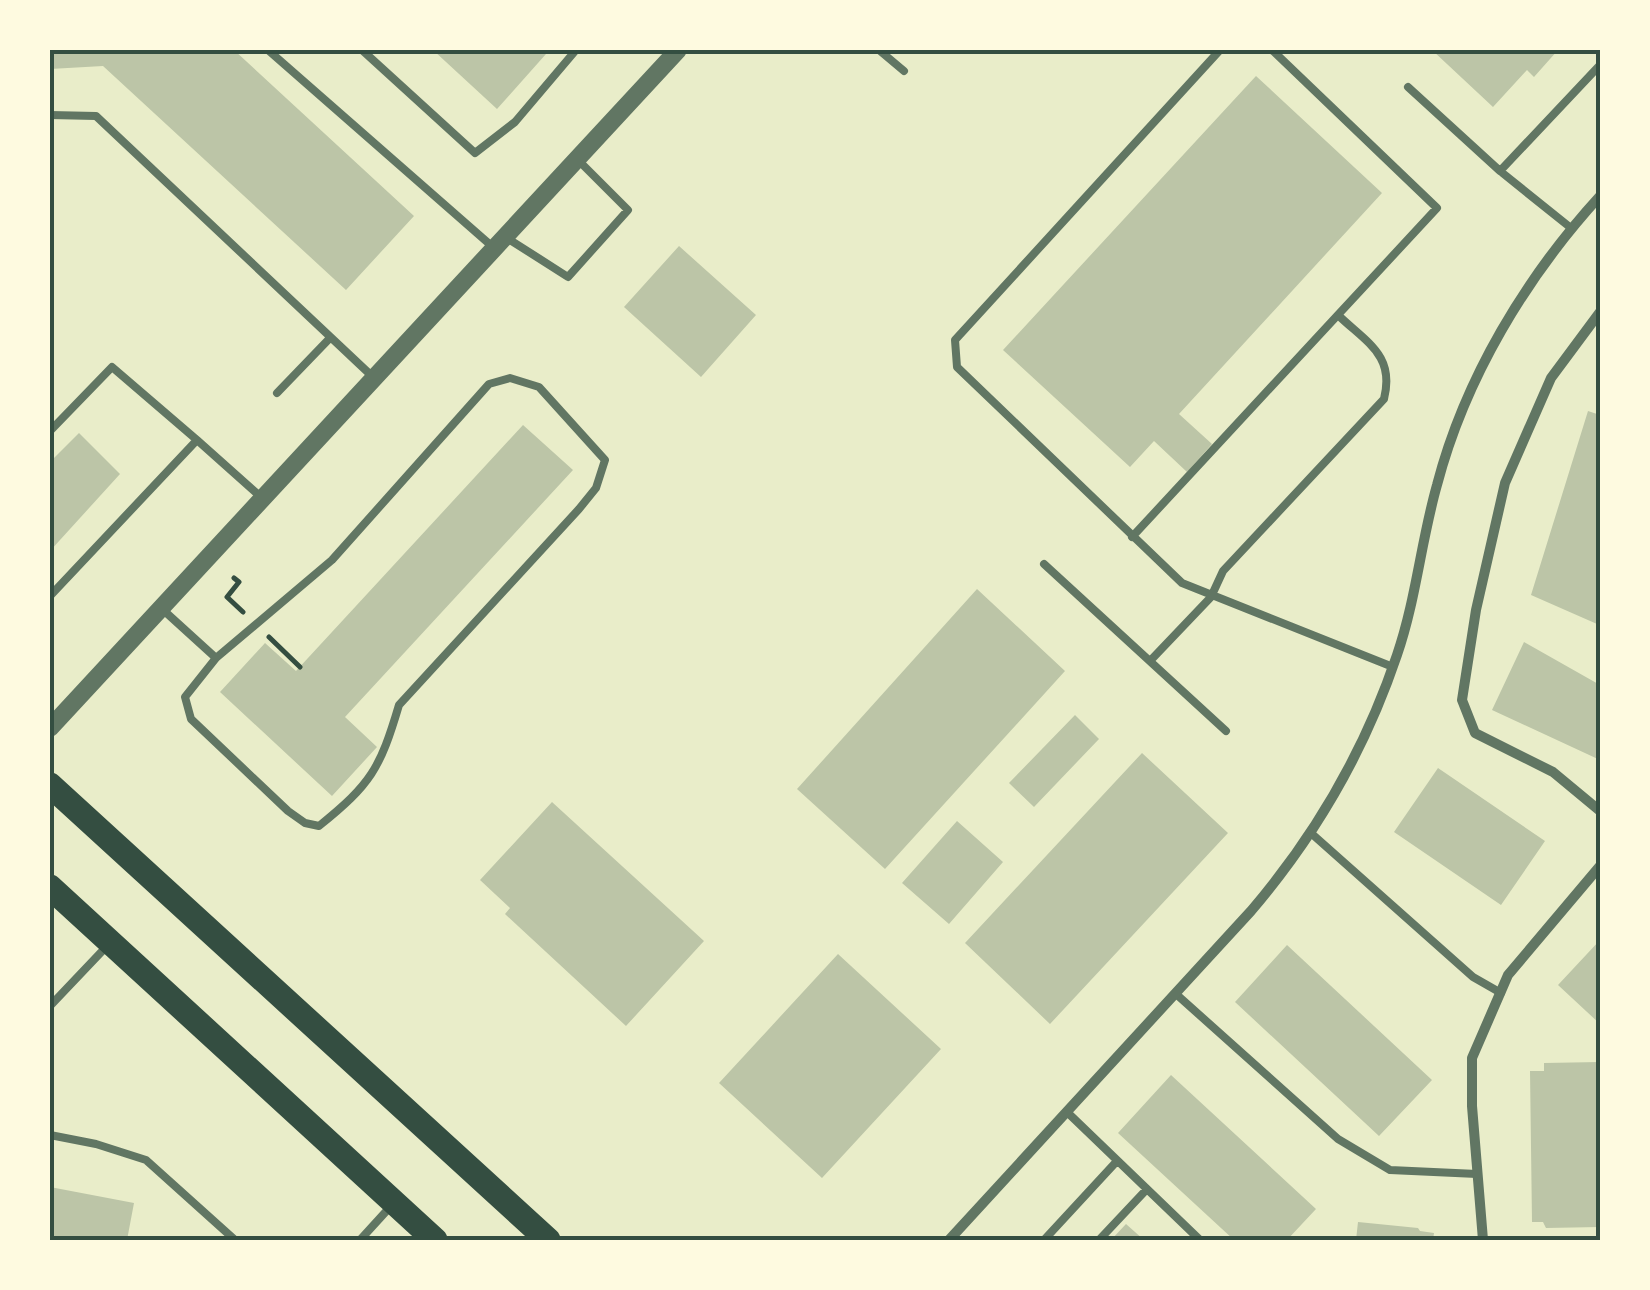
<svg xmlns="http://www.w3.org/2000/svg" width="1650" height="1290" viewBox="0 0 1650 1290" font-family="Arial,sans-serif">
<style>
.building{fill:#bcc5a7}
.lines{fill:none;stroke-linecap:round;stroke-linejoin:round}
.path{stroke:#344e41;stroke-width:5}
.service{stroke:#617663;stroke-width:8}
.minor{stroke:#617663;stroke-width:10}
.tertiary{stroke:#617663;stroke-width:18}
.primary{stroke:#344e41;stroke-width:25}
.neatline{fill:none;stroke:#344e41;stroke-width:4}
</style>
<rect width="100%" height="100%" fill="#e9edc9"/>
<path class="building" d="M50,50H234L414,216L346,290L103,66L50,69Z
M433,50H542L546,54L497,109Z
M1432,50H1558L1534,77L1527,70L1493,107Z
M1256,76L1382,193L1179,414L1212,444L1187,472L1154,441L1130,467L1003,350Z
M679,246L756,315L701,377L624,307Z
M1588,411L1600,415V616L1597,624L1531,595Z
M523,425L573,470L345,717L377,747L332,796L220,692L265,643L296,671Z
M79,433L120,474L50,551V462Z
M977,589L1065,671L885,869L797,789Z
M1524,642L1600,685V760L1492,710Z
M1075,715L1099,739L1034,807L1009,783Z
M1142,753L1228,833L1050,1024L965,943Z
M1438,768L1545,841L1501,905L1394,832Z
M552,802L704,941L626,1026L505,914L510,908L480,880Z
M957,821L1003,862L949,924L902,883Z
M1600,940V1024L1558,985Z
M1287,945L1432,1080L1379,1136L1235,1002Z
M838,954L941,1049L822,1178L719,1083Z
M1600,1062V1099L1597,1100L1600,1227L1546,1228L1543,1222H1532L1530,1071H1544V1063Z
M1171,1075L1316,1209L1287,1240H1234L1118,1133Z
M50,1187L134,1203L127,1240H50Z
M1358,1222L1418,1228L1420,1231L1434,1233L1433,1240H1356Z
M1126,1224L1144,1240H1111Z"/>
<g class="lines">
<path class="path" d="M234,578L239,582L227,597L243,612
M269,637L300,667"/>
<path class="service" d="M268,50L494,248
M362,50L475,153L515,122L576,50
M879,50L904,71
M1220,50L955,340L957,367L1182,583L1393,667
M1408,87L1500,171
M50,115L96,116L374,378
M1571,228L1500,171L1600,65
M507,238L568,277L628,210L577,159
M277,393L330,338
M50,431L112,367L197,440L50,596
M197,440L261,497
M1132,537L1437,208L1272,50
M1044,564L1226,731
M161,608L216,658L332,560L489,384L510,378L539,387L605,460L596,488L579,509L399,705C380,769 371,784 319,826L305,823L288,811L191,719L185,697L216,658
M1150,661L1211,597L1223,571L1384,399C1395,355 1367,343 1338,315
M1312,834L1473,977L1501,993
M1176,994L1338,1139L1390,1170L1477,1174
M50,1006L107,946
M1067,1112L1200,1240
M50,1135L96,1144L146,1160L235,1240
M360,1240L391,1206
M1044,1240L1117,1161
M1099,1240L1147,1189"/>
<path class="minor" d="M1600,312L1551,378L1505,483L1476,610L1462,700L1475,733L1553,772L1600,811
M949,1240L1251,911C1316,835 1365,750 1397,655C1416,600 1421,541 1437,485C1465,378 1526,277 1600,196
M1483,1240L1472,1106V1058L1508,975L1600,866"/>
<path class="tertiary" d="M50,728L678,50"/>
<path class="primary" d="M50,785L548,1240
M50,887L435,1240"/>
</g>
<rect width="1650" height="1290" fill="none" stroke="#fefae0" stroke-width="105"/>
<rect x="52" y="52" width="1546" height="1186" class="neatline"/>
</svg>
